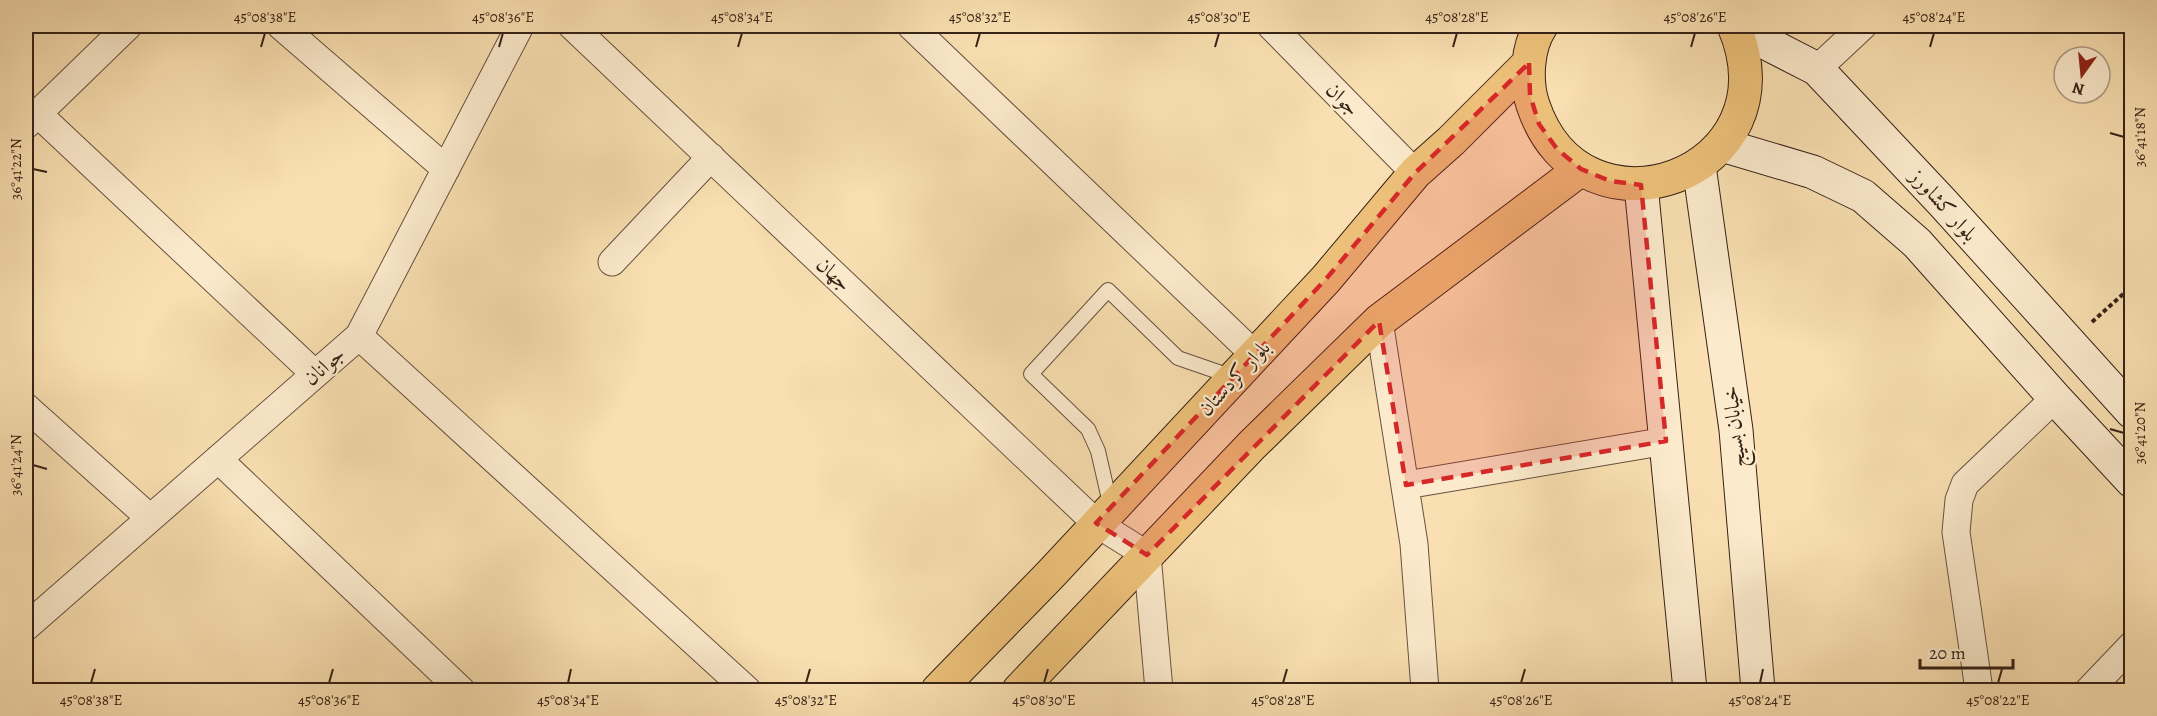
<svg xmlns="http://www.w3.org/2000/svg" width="2157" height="716" viewBox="0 0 2157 716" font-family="Alegreya,Amiri,serif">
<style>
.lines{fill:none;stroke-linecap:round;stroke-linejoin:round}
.lane-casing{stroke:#67513e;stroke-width:16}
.street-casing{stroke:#67513e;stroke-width:29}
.secondary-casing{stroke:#362217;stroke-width:35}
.primary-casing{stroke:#362217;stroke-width:35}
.path{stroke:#362217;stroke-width:4;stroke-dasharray:4.5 3;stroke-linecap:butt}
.lane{stroke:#fbeacc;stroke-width:14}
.street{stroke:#fbeacc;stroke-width:27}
.secondary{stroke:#fbeacc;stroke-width:33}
.primary{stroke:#ecc078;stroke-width:33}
.marked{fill:#d62828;fill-opacity:0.2;stroke:#d62828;stroke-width:4.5;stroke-dasharray:12 8;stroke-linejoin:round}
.ticks{fill:none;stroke:#362217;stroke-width:2}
.labels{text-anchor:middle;stroke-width:4.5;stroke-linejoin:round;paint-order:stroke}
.street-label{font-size:21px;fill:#362217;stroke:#fbeacc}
.neatline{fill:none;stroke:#362217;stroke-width:2}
.ticks-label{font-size:15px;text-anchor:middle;fill:#362217}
</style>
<rect width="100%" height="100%" fill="#f9dfb1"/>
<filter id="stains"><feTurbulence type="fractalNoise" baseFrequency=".00333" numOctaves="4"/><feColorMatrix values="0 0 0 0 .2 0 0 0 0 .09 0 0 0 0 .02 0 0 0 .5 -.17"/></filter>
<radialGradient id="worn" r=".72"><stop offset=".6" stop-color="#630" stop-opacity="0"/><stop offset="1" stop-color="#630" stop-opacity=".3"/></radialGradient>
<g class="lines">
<defs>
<path id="lane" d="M1111,508L1098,451L1088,429L1031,374L1108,290L1178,358L1233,377"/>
<path id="street" d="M281,26L446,169
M572,26L1096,523L1147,555L1159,690
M911,26L1255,355
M1271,26L1415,173
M1817,69L1863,26
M37,113L315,374
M26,125L128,26
M612,262L711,157
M1379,321L1414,544L1425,690
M359,336L747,690
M26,407L150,518
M218,459L461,690
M1406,485L1666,441
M26,627L359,336L520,26
M1979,690L1956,532L1959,500L1965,484L2055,398
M2089,690L2132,645"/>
<path id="secondary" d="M1735,27L1817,69L1943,203L2132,412
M1722,145L1813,172L1863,196L1917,243L2055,398L2132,481
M1699,166L1736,430L1758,690
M1641,185L1690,690"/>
<path id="primary" d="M1541,26C1527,47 1525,81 1533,105C1582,252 1797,174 1734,26
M938,690L1050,575L1326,279L1415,173L1451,141L1529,63
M1019,690L1252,445L1379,321L1581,169"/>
</defs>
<use href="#lane" class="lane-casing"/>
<use href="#street" class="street-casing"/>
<use href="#secondary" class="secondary-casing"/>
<use href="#primary" class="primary-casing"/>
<path class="path" d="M2092,322L2132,286"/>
<use href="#lane" class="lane"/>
<use href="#street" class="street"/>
<use href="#secondary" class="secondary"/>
<use href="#primary" class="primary"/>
</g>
<path class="marked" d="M1529,63L1530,95L1539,124L1557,149L1581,169L1610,181L1641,185L1666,441L1406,485L1379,321L1147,555L1096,523L1326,279L1415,173Z"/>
<path class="ticks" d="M261,47L265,33M499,47L503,33M738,47L742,33M976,47L980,33M1215,47L1219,33M1453,47L1457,33M1691,47L1695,33M1930,47L1934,33M2110,133L2124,137M33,169L47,172M2110,429L2124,433M33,465L47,469M91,683L95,669M329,683L333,669M568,683L571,669M806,683L810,669M1044,683L1048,669M1283,683L1287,669M1521,683L1525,669M1760,683L1763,669M1998,683L2002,669"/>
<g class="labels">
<g class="street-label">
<text transform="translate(1343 99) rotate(45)" y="7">جوان</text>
<text transform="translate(1944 205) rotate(48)" y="7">بلوار کشاورز</text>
<text transform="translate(834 274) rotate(43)" y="7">جهان</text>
<text transform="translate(324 366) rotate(-41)" y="7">جوانان</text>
<text transform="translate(1234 378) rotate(-47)" y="7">بلوار کردستان</text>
<text transform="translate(1734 427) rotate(-96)" y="7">خیابان بسیج</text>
</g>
</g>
<rect width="2157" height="716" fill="none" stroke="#f9dfb1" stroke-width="66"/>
<g transform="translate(2082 75) rotate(195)"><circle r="28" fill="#fbeacc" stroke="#ac9a84" stroke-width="1.5"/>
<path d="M0-4.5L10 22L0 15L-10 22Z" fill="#8f2418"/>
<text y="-9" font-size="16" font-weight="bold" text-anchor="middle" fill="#362217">N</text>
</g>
<path d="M1920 659v9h93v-9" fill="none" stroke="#362217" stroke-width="3"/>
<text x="1929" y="659" font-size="18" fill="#362217" stroke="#fbeacc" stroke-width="4.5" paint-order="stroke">20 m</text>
<rect x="33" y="33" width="2091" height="650" class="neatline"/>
<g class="ticks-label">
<text x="265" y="22">45°08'38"E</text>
<text x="503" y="22">45°08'36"E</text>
<text x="742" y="22">45°08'34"E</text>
<text x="980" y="22">45°08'32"E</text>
<text x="1219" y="22">45°08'30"E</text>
<text x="1457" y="22">45°08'28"E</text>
<text x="1695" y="22">45°08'26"E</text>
<text x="1934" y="22">45°08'24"E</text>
<text transform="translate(2140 137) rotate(-90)" y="5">36°41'18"N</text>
<text transform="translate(16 169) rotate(-90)" y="5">36°41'22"N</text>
<text transform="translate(2140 433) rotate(-90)" y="5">36°41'20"N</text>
<text transform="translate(16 465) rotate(-90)" y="5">36°41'24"N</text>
<text x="91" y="705">45°08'38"E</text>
<text x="329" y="705">45°08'36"E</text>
<text x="568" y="705">45°08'34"E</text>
<text x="806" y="705">45°08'32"E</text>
<text x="1044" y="705">45°08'30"E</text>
<text x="1283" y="705">45°08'28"E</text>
<text x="1521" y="705">45°08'26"E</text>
<text x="1760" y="705">45°08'24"E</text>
<text x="1998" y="705">45°08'22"E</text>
</g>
<rect width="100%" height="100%" filter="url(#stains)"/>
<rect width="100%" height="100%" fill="url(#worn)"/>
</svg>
